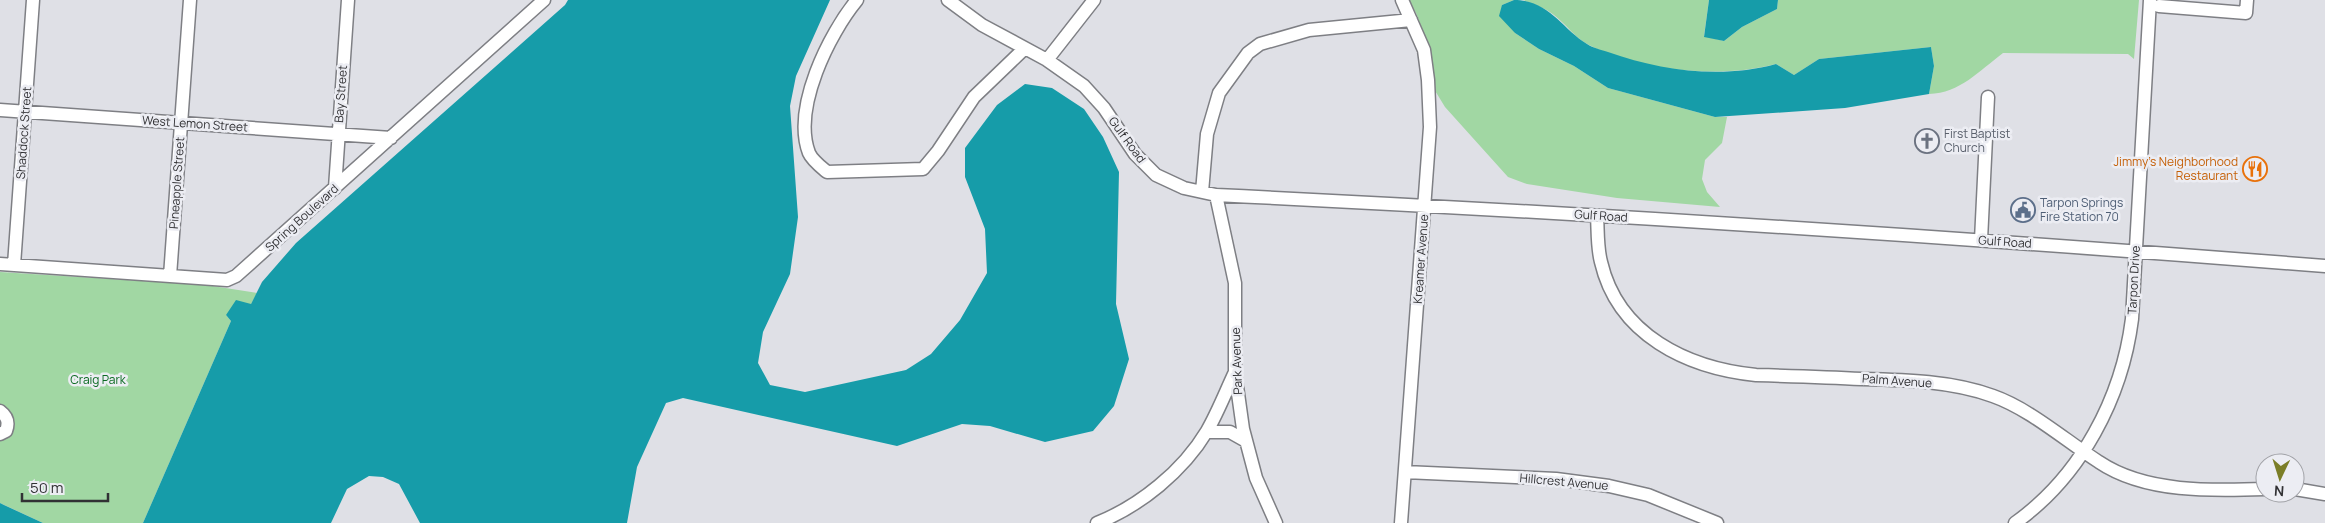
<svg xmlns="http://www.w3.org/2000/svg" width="2325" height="523" viewBox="0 0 2325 523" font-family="Manrope,sans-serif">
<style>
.green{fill:#a1d7a3}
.water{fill:#169ca9}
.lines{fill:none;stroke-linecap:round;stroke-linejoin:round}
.minor-casing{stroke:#7e7f84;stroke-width:15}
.minor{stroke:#fff;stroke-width:12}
.labels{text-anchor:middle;stroke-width:5;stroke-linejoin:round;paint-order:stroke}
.street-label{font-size:12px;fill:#313134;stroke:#ecedf3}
.worship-label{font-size:12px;fill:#5b616d;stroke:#ecedf3;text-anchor:start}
.food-label{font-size:12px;fill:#c56008;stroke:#ecedf3;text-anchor:end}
.service-label{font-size:12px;fill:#4e5e75;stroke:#ecedf3;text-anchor:start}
.park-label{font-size:12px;fill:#0b6a22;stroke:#ecedf3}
</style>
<rect width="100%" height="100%" fill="#dfe0e6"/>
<path class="green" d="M1409,0H1514L1502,5L1515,33L1539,49L1574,66L1608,88L1715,117H1727L1722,143L1705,160L1702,179L1707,192L1720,207L1617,198L1527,184L1508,177L1445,107L1434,89L1429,47L1416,13Z
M1523,0H1709L1704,36L1724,41L1742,27L1777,9L1778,0H2139L2134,59L2128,54L2003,53C1979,71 1960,93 1929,94L1934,66L1931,47L1819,59L1794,75L1776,64C1720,79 1641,71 1589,45C1576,39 1566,24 1554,15C1546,8 1533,4 1523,0Z
M0,272L206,285L257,293L251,304L226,315L231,321L143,523H43L0,503Z"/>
<path class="water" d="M568,0H830L796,76L790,106L798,217L790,274L763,332L758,363L770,385L805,392L906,370L931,354L960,320L987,273L985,229L965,177V148L997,105L1025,84L1052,88L1084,109L1103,137L1119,172L1116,304L1129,359L1114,406L1093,431L1045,442L990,426L962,424L897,446L683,398L666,403L637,467L627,523H420L399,484L383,477L369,476L347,489L331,523H143L231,321L226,315L236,300L251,304L262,282L296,243L565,5Z
M1514,0C1549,0 1562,29 1587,44C1593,48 1602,50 1608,52C1661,71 1722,79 1776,64L1794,75L1819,59L1931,47L1934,66L1929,94L1845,108L1715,117L1608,88L1574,66L1539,49L1515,33L1499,16L1502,5Z
M1709,0H1778L1777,9L1742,27L1724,41L1704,37Z
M0,503L4,505L43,523H0Z"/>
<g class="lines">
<defs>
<path id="minor" d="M857,0C829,34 792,108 809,153C812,160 821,167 827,172L923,169L938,151L974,97L1024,49
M948,0L982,25L1047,60L1084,86L1104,108L1135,154L1156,175L1184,188L1216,195C1586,213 1956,237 2325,266
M2159,6L2246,13L2247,0
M1047,60L1094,0
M0,110L391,138
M335,188L348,0
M1202,192L1207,134L1219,93L1248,53L1260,44L1309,30L1411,20
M1216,195L1235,283V372L1243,429L1256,478L1276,523
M1597,216C1598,231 1597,247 1601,262C1618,335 1687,368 1756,375C1792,376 1827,377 1862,379C1906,380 1952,381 1993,396C2030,409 2066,441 2099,462C2145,493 2212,491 2265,489
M1981,240L1988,97
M0,264L227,280L236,276L544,0
M14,265L33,0
M170,276L190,0
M0,411C8,417 9,423 6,431L0,434
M1207,432H1230L1246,441
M1405,472L1556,479L1609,486L1648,495L1717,523
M2295,489L2325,494
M1097,523C1140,506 1183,471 1207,431C1218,412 1226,391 1235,372
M1401,523L1430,127L1428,80L1424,50L1402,0
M2015,523C2081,476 2122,398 2132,319L2150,0"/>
</defs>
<use href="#minor" class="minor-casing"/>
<use href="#minor" class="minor"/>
</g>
<defs>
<symbol id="church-ring" viewBox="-11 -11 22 22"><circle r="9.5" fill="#ecedf3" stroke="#6b7280" stroke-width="1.5"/><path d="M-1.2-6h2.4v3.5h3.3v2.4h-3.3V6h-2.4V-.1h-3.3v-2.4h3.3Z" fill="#6b7280"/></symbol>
<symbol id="restaurant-ring" viewBox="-11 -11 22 22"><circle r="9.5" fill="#ecedf3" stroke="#e8710a" stroke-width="1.5"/><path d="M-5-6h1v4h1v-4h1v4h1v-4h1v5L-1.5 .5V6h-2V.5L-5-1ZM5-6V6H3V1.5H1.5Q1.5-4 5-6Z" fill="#e8710a"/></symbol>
<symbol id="civic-ring" viewBox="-11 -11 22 22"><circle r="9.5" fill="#ecedf3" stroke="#5c6f8a" stroke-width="1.5"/><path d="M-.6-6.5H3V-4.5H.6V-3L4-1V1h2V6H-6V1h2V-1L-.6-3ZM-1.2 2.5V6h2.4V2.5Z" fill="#5c6f8a"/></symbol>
</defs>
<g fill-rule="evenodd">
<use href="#church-ring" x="1913" y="127" width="28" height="28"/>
<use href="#restaurant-ring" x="2241" y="155" width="28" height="28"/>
<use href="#civic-ring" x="2009" y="196" width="28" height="28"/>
</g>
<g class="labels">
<g class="street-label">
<text transform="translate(341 94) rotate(-86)" y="4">Bay Street</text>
<text transform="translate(195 124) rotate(4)" y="4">West Lemon Street</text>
<text transform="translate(24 133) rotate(-86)" y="4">Shaddock Street</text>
<text transform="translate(1127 140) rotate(54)" y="4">Gulf Road</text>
<text transform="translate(177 183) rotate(-86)" y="4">Pineapple Street</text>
<text transform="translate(1601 216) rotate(4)" y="4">Gulf Road</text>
<text transform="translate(302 218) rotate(-42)" y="4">Spring Boulevard</text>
<text transform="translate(2005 242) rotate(4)" y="4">Gulf Road</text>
<text transform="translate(1421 259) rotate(-86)" y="4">Kreamer Avenue</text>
<text transform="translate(2134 280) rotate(-87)" y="4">Tarpon Drive</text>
<text transform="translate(1237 361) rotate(-92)" y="4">Park Avenue</text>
<text transform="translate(1897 381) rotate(4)" y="4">Palm Avenue</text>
<text transform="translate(1564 482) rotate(5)" y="4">Hillcrest Avenue</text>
</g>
<g class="worship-label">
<text x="1944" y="138">First Baptist<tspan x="1944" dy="14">Church</tspan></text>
</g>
<g class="food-label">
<text x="2238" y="166">Jimmy's Neighborhood<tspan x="2238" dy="14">Restaurant</tspan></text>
</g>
<g class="service-label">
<text x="2040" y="207">Tarpon Springs<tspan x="2040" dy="14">Fire Station 70</tspan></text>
</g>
<g class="park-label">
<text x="98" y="384">Craig Park</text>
</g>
</g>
<g transform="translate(2280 478) rotate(184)"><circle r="24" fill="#ecedf3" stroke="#a1a2a7"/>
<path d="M0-4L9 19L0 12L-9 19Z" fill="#7b7e27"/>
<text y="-8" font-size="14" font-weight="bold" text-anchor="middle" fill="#313134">N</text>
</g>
<path d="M22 493v8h86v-8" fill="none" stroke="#313134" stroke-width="2.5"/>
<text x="30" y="493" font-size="15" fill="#313134" stroke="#ecedf3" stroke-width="4" paint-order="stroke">50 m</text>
</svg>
